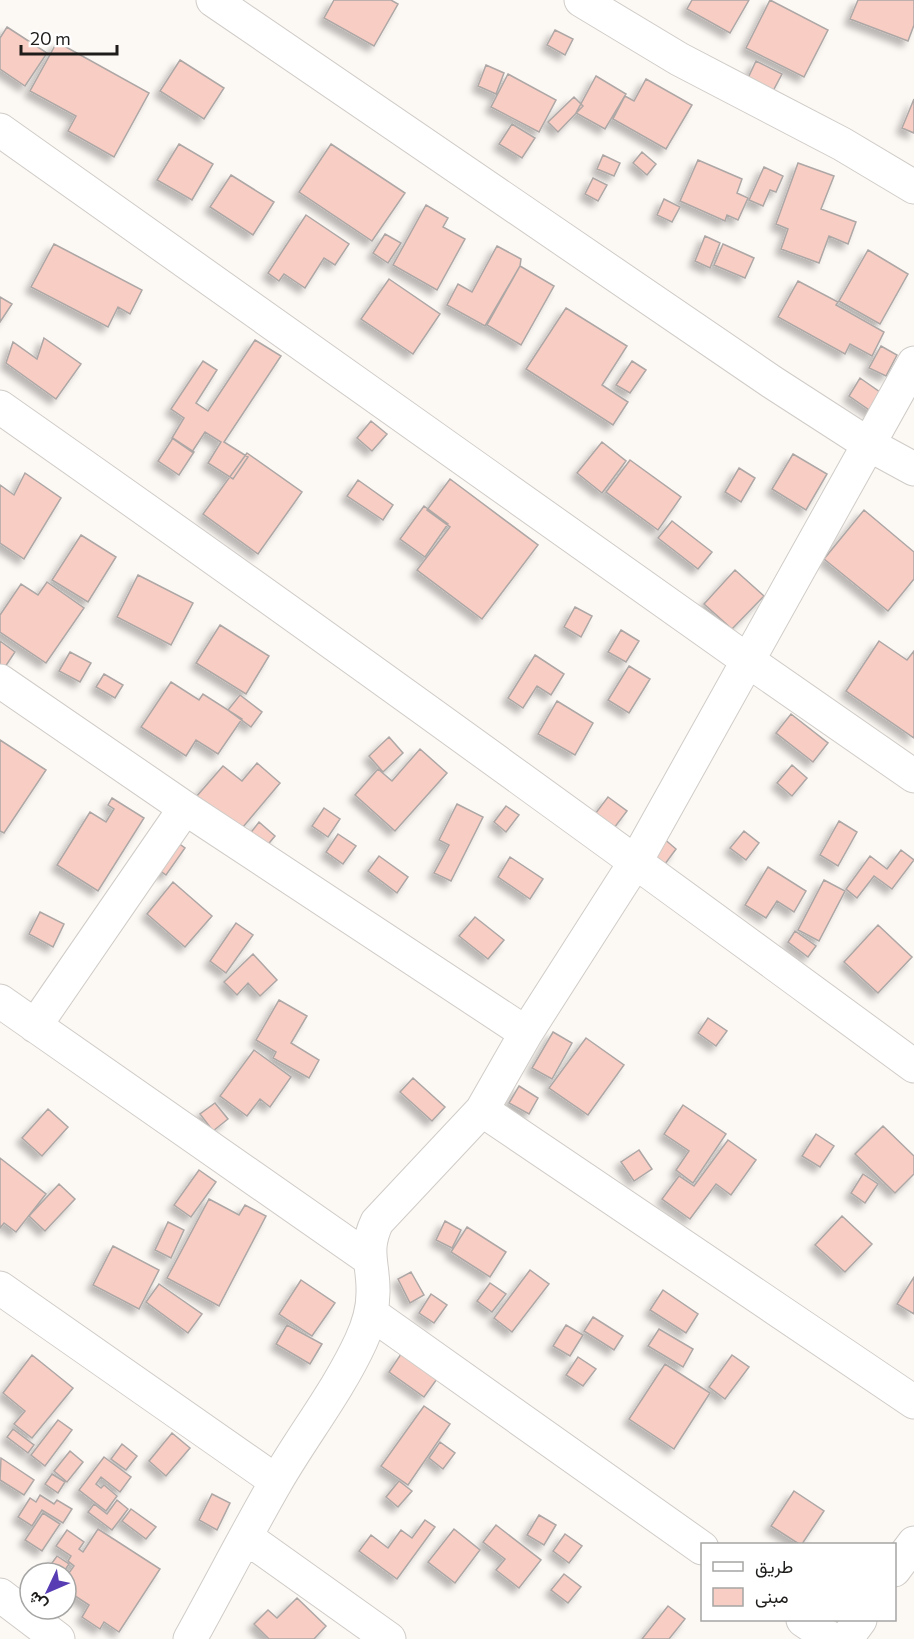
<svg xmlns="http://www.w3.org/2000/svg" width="914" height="1639" viewBox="0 0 914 1639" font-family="Commissioner,Vazirmatn,sans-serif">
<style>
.building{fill:#f8cdc3;stroke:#ada7a6;stroke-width:1.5;filter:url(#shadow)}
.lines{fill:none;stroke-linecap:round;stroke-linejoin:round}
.minor-casing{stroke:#d0ccc8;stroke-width:35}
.minor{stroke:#fff;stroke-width:33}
</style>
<defs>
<filter id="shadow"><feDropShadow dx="-5.5" dy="5.5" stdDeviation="3" flood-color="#0004"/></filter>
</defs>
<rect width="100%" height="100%" fill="#fcf8f4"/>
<path class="building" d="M334,0H391L398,4L374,46L324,18Z
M692,0H749L730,33L687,9Z
M770,0L828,30L804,77L746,48Z
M858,0H914V25L908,41L850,19Z
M7,27L47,53L25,86L0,69V38Z
M555,30L573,39L565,55L547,45Z
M57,42L149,93L114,157L68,131L76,116L30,91Z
M180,60L224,88L204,119L160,91Z
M756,61L782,74L773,91L748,78Z
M486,65L504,73L496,94L478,86Z
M508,74L556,100L539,132L491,107Z
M596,76L626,94L605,129L576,113Z
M646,79L692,105L666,149L613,119L625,96L634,101Z
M574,97L583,106L558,132L548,122Z
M914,99V133L902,128Z
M512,124L535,138L522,158L499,144Z
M179,144L213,164L192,200L157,180Z
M331,144L405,193L372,241L299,192Z
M642,152L656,164L647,175L633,163Z
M603,155L620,163L614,176L597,169Z
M698,160L742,179L737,193L748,198L738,220L727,215L725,221L680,201Z
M798,163L834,176L821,209L856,222L848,244L829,236L819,263L781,249L788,229L776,224Z
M764,167L783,176L776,192L770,190L763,206L749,200Z
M231,175L274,202L253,235L210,207Z
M593,178L607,185L598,201L585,194Z
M664,199L680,207L672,222L657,215Z
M426,205L448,218L443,227L465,239L437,290L393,265Z
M306,215L349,244L335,265L324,258L305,288L284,274L279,281L268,273Z
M385,234L401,243L388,263L373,253Z
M705,236L720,243L710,268L695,261Z
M54,244L142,290L130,314L118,307L108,327L31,287Z
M723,244L754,258L745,278L714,265Z
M497,246L521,259L520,266L485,326L447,305L458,284L472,292Z
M868,250L908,274L880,324L839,301Z
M520,266L554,286L521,345L487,325Z
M389,279L440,314L413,354L361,319Z
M798,281L838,302L836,305L884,332L872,356L850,344L845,354L778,317Z
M0,297L12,304L0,322Z
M566,308L627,346L602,385L628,402L613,425L526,369Z
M44,338L81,364L56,399L6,363L13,342L37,359Z
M255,340L281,356L224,442L248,457L233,479L208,463L221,442L205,432L192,452L172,438L184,418L171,409L203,361L217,370L196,403L208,411Z
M881,346L897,355L886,376L869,368Z
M632,361L646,370L630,393L616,385Z
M860,378L887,397L875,414L849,396Z
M371,421L387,434L372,451L357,438Z
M173,438L194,452L179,475L158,461Z
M602,442L626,461L602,493L577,473Z
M247,453L302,492L258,554L203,514Z
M793,454L827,474L806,510L772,489Z
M630,460L681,497L658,530L606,492Z
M739,468L755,478L741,502L725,492Z
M25,473L61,498L24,559L0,543V485L14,495Z
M450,479L538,545L482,619L417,570L450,527L427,510Z
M358,480L393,505L383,520L347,496Z
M424,506L448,524L425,557L400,539Z
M864,510L914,552V579L888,611L824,559Z
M672,521L712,552L698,569L658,538Z
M81,535L116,557L88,602L52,580Z
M735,570L764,596L732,629L704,604Z
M138,575L193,603L171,645L117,617Z
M47,582L84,608L46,663L0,632V615L21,584L38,595Z
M575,607L592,616L581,637L564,627Z
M220,625L269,656L246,694L196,663Z
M621,630L639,641L626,662L608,652Z
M0,641L15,652L3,670L0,668Z
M879,641L907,660L914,651V738L846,691Z
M70,652L91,663L80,682L59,671Z
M535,655L564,674L551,695L537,686L523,708L508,698Z
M629,666L650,679L629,713L608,700Z
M104,674L123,685L115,698L96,687Z
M171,682L199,700L203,694L242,719L218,754L196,740L186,756L141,727Z
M240,695L262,712L251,727L228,710Z
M557,701L593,723L575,755L538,734Z
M791,714L828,743L813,762L776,733Z
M389,737L403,753L383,772L369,756Z
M0,740L46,770L4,833L0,831Z
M420,749L447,773L395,831L355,795L378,769L392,781Z
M257,763L280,783L238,833L196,797L223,766L242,781Z
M792,765L807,778L792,796L777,783Z
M608,797L627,811L611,832L592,818Z
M112,798L144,818L98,891L57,865L90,812L106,822L114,809L108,805Z
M457,804L483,817L451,881L434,873L449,845L439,840Z
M506,806L519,815L506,832L494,822Z
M324,808L340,819L328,837L312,826Z
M839,821L857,832L838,866L820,855Z
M259,822L275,836L265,848L249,835Z
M744,831L759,843L746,860L730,848Z
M338,834L356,846L343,864L326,852Z
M662,837L676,849L665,864L650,852Z
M171,838L185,848L166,875L152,865Z
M901,850L914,860L892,889L874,876L857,898L846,889L870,856L887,869Z
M379,856L408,877L397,893L368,871Z
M510,857L543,879L530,899L498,877Z
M768,867L806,891L794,912L777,901L766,918L745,905Z
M824,880L845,891L819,941L798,930Z
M173,882L212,916L185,947L147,914Z
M40,912L64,924L53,947L29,934Z
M475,917L504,940L488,959L459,936Z
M236,923L253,935L226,973L210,961Z
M878,925L912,957L878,993L844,962Z
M795,931L816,946L808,957L788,942Z
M253,954L277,980L260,996L248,983L237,995L224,982Z
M279,1000L307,1016L291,1043L319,1060L309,1078L273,1058L276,1052L256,1040Z
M708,1018L727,1031L716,1046L698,1033Z
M553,1032L572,1043L552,1079L532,1068Z
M586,1038L624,1065L588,1115L549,1088Z
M254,1050L291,1077L270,1107L260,1099L247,1116L220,1096Z
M413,1078L445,1107L432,1121L400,1092Z
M519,1086L538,1098L529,1114L509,1103Z
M215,1103L228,1119L213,1131L200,1114Z
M683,1105L726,1134L693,1183L676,1170L689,1151L664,1134Z
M48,1109L68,1127L42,1156L22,1138Z
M883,1126L914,1156V1174L895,1193L855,1154Z
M816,1134L834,1146L820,1167L802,1156Z
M728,1140L756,1160L731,1195L716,1184L690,1219L662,1199L679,1176L694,1186Z
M639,1150L652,1169L634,1181L621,1162Z
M0,1158L46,1194L16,1232L4,1223L0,1228Z
M199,1170L216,1182L191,1217L174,1205Z
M863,1174L878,1184L865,1203L851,1193Z
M59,1184L75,1199L45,1231L29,1216Z
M209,1199L239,1215L245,1205L266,1216L219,1306L167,1278Z
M842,1216L872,1244L845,1272L815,1245Z
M445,1221L461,1230L452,1248L436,1240Z
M168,1222L184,1230L171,1258L155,1250Z
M467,1227L506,1252L490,1277L451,1252Z
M113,1246L159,1270L139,1309L93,1285Z
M530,1270L549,1284L512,1332L494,1318Z
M411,1272L424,1295L410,1303L398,1279Z
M914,1277V1314L897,1304Z
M301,1280L335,1303L312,1336L279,1314Z
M490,1283L506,1294L492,1312L477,1301Z
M159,1284L202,1314L188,1333L146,1302Z
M663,1290L698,1314L686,1333L650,1310Z
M431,1294L447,1305L434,1323L419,1313Z
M593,1317L623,1336L614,1350L584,1331Z
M287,1325L322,1344L310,1364L276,1344Z
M566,1325L583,1335L570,1356L553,1346Z
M659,1329L693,1349L683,1367L648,1346Z
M401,1354L437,1379L424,1397L389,1372Z
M32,1355L73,1388L32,1438L14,1424L25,1411L3,1393Z
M732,1355L749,1367L725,1399L709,1387Z
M578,1357L596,1369L583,1386L566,1375Z
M665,1364L710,1393L674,1449L629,1419Z
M424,1406L450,1424L408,1485L381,1466Z
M58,1420L72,1430L45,1466L31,1455Z
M13,1429L34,1445L28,1453L7,1437Z
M172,1433L190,1448L166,1476L149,1461Z
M440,1442L455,1453L443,1469L429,1458Z
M122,1444L137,1456L126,1470L111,1459Z
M70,1451L83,1462L67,1482L54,1471Z
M104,1457L131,1477L120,1492L101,1477L96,1484L101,1488L104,1485L117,1496L106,1511L79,1490Z
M1,1458L34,1480L24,1495L0,1480Z
M52,1474L65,1482L58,1493L45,1484Z
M399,1481L412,1491L398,1507L386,1497Z
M794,1491L824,1511L802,1544H799L771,1526Z
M212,1494L230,1503L217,1530L199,1520Z
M40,1495L54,1504L57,1500L72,1509L63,1523L42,1510L32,1526L18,1517L30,1498L36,1502Z
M117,1500L128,1509L112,1530L88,1512L94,1504L107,1514Z
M131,1509L156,1527L146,1539L122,1521Z
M43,1513L60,1524L42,1551L25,1540Z
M539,1515L556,1525L544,1545L527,1535Z
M425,1520L435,1527L397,1579L359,1551L371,1535L388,1548L401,1530L412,1538Z
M496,1525L541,1560L519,1588L496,1570L505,1559L483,1542Z
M98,1529L160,1569L119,1632L104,1622L100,1629L82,1617L89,1605L66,1590V1577L74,1566L68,1561L71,1556L56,1546L67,1530L84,1542L79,1549L83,1552Z
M454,1529L480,1550L455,1583L428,1562Z
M565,1534L582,1546L569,1563L553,1551Z
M57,1556L69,1564L63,1573H52L47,1570Z
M564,1574L581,1587L568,1603L551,1590Z
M297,1598L326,1626L314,1639H269L254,1624L268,1610L277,1618Z
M668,1606L685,1619L669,1639H642Z"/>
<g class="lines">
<defs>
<path id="minor" d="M213,0L772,382L868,444L914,469
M581,0L679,59L842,144L914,187
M0,130L747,660L914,776
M0,407C308,623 611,843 914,1066
M0,681L185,808L526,1033
M0,1001L368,1258
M35,1026L185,808
M482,1110L914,1402
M0,1288L276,1481
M372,1314L702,1548
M246,1537L389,1639
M894,1570L914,1543
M0,1595L58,1639
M803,1620L831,1639
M190,1639C219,1587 246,1534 276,1482C303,1435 338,1391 361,1341C368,1326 373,1310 373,1293C374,1264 363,1252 377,1222L482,1110L526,1033L636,861L914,363
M846,1639L860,1620"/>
</defs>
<use href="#minor" class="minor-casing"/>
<use href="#minor" class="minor"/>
</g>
<rect x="701" y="1543" width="195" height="78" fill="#ffffff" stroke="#a5a5a4" stroke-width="1.5"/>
<rect x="713" y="1562" width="30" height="9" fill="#ffffff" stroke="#a5a5a4" stroke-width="1.5"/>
<text x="755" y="1573" font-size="18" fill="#1e1d1b">طريق</text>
<rect x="713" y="1588" width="30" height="18" fill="#f8cdc3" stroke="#a5a5a4" stroke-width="1.5"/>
<text x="755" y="1603" font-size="18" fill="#1e1d1b">مبنى</text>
<g transform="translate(48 1591) rotate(226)"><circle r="28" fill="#ffffff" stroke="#a5a5a4" stroke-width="1.5"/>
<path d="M0-4.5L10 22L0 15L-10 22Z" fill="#573cb4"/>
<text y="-9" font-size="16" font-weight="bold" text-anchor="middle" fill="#1e1d1b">ش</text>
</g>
<path d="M21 45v9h96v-9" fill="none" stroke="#1e1d1b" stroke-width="3"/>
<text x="30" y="45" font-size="18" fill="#1e1d1b" stroke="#ffffff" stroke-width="4.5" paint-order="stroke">20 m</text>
</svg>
